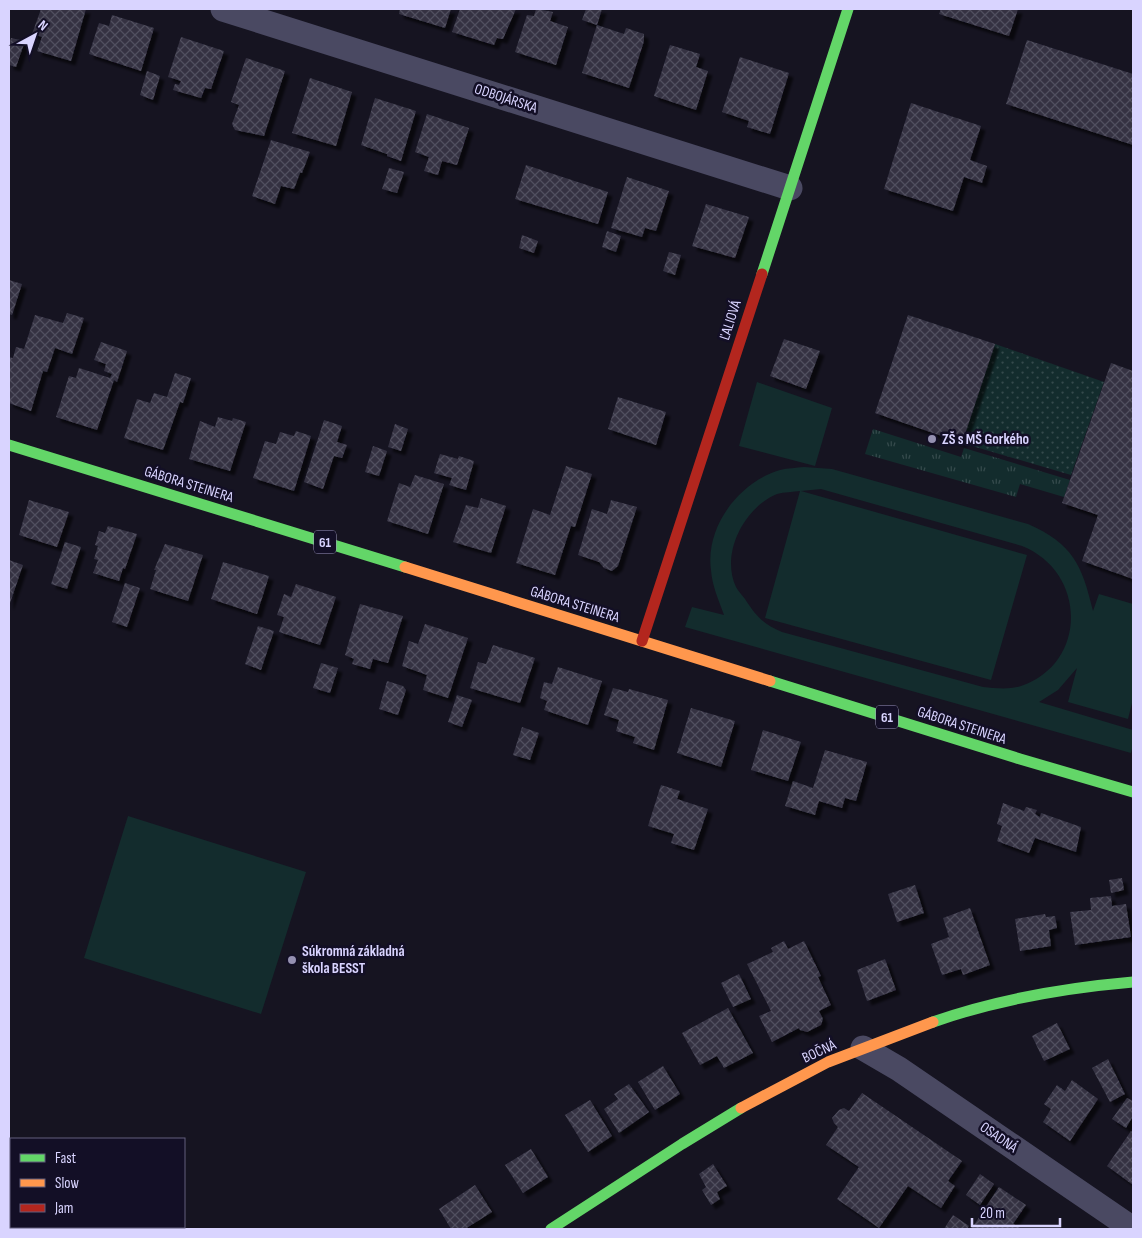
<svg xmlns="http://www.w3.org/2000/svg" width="1142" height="1238" viewBox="0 0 1142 1238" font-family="'Sofia Sans Condensed',sans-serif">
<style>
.grass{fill:url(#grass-dots)}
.park{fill:url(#park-tufts)}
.pitch{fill:#132c2d;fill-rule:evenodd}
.building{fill:url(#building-cross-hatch);filter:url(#shadow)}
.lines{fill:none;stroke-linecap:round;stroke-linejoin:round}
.street{stroke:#4a4962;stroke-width:25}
.fast{stroke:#63d668;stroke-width:11}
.slow{stroke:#ff974d;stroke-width:11}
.jam{stroke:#b3261e;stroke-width:11}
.poi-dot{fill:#9591b1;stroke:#130f26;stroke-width:2}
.labels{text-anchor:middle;stroke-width:5;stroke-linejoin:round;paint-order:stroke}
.shield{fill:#130f26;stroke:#9e99be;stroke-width:1}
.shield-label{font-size:14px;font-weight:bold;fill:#d9d4ff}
.street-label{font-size:15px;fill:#d9d4ff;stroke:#130f26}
.poi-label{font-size:15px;font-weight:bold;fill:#d9d4ff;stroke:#130f26;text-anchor:start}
</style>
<defs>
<pattern id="grass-dots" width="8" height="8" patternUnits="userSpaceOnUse" patternTransform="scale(1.25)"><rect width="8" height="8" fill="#132c2d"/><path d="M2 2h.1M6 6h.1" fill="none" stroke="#354a4c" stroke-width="1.8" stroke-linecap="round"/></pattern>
<pattern id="park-tufts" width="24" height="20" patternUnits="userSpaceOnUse" patternTransform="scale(1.25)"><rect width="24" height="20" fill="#132c2d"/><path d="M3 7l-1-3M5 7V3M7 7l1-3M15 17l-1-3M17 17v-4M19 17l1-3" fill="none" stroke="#354a4c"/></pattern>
<pattern id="building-cross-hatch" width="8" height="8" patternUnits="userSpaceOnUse" patternTransform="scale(1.25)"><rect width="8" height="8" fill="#343243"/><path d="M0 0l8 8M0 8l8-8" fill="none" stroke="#514f5f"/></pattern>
<filter id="shadow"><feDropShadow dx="4.5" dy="4.5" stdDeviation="1" flood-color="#0009"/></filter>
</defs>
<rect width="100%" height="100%" fill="#161421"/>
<path class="grass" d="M995,344L1104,382L1071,475L962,443Z"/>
<path class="park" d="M873,429L961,457L964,448L1070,480L1064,497L1020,484L1016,497L865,454Z"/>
<path class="pitch" d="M757,382L832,408L815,466L739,446Z
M804,467L832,469L1028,524C1073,544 1082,565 1093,611L1099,594L1133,604V699L1128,719L1068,702L1077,668L1058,690L1039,702L1133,730V745L1131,753L685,627L692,607L724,615C719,601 712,586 711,570C705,527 739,482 780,470C788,468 796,468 804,467ZM821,489L1022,546C1087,572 1088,663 1021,686C1008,690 995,688 983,687L782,632C763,624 756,616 745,599C742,595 738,591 736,587C720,553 745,507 777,494C784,492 793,492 800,491L765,618L991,680L1027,555L801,491Z
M128,816L306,872L261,1014L84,958Z"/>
<path class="building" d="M41,9H86L71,61L37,51L42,37L32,34Z
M400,9H451L445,28L399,14Z
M460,9H516L503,39L497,38L494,45L452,32Z
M536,9L553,12L550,21L568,27L556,65L515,52L527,15L534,16Z
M586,9H602L597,25L582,20Z
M941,9H1018L1009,36L939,14Z
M112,15L154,28L141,71L89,54L99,23L109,26Z
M597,25L624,34L626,28L644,34V41L629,88L582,73Z
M181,37L224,51L211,89L205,88L201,98L173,90L175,84L179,85L181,81L168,77Z
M11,38L25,41L16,67L9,65V46Z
M1027,40L1133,74V145L1006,104Z
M670,45L700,54L696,67L708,71L696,110L654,96Z
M740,57L789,73L770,134L747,127L749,121L722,112Z
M246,58L285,71L264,136L235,130L232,124L239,105L231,102Z
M147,71L160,76L153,100L140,95Z
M310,78L352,92L336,146L292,133Z
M375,98L416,111L401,161L387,156V154L361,145Z
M911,103L981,126L970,160L987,166L982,183L964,177L953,211L884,189Z
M427,114L469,128L457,165L442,161L438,175L424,171L429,157L415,152Z
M271,140L310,152L302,173H300L294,189L281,186L275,204L252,196Z
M526,165L608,192L598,224L515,199Z
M389,168L404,172L397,193L382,189Z
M627,177L669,191L656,231L645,228L642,237L611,228Z
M706,204L749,217L735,258L692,246Z
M607,231L621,236L616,252L602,247Z
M522,235L538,241L534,253L519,248Z
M669,252L681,255L675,275L663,271Z
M9,280L22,284L12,315L9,314Z
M67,313L84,318L72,354L55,348L47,372L43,371L31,411L9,403V357L13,358L16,347L24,349L35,315L63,323Z
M908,315L995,344L962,443L875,413Z
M784,339L820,351L806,389L770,376Z
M101,342L127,351L117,382L114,380L97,430L56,417L69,376L76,378L79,368L110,378L112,374L104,371L106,364L94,360Z
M1111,363L1133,371V579L1082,561L1098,515L1062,503Z
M175,373L191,378L183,403L180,402L163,450L124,438L137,399L150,403L154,393L167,397Z
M618,397L666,412L656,445L608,429Z
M218,417L232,421L233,418L246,422L230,471L189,459L200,421L215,427Z
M324,420L342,426L337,442L347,445L342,458L334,456L323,489L304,482Z
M395,424L408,429L401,451L388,447Z
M296,431L311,436L294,491L253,478L265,441L276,444L280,432L294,436Z
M373,446L387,451L379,476L365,472Z
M440,454L458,459L459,456L474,461L466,490L449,485L452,478L434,473Z
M566,466L592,474L575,527L571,526L555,575L516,563L533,509L550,515Z
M415,475L444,484L428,534L387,521L399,483L410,487Z
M481,498L506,506L491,553L453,542L466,505L478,508Z
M29,500L69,512L57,547L19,535Z
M611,500L637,507L618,566L612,571L604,568L599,562L578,555L592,509L607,514Z
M108,526L137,534L125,569L123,568L119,581L93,573L98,560L94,559L98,546L95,545L99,531L105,533Z
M65,542L81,547L67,589L51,584Z
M165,544L203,555L188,601L150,589L156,570H154Z
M9,560L23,565L9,606Z
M223,562L269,576L257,614L211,599Z
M125,583L140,588L127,627L112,622Z
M296,584L336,597L320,645L279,632L284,617L277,615L284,594L291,597Z
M360,604L403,616L388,663L373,659L370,669L352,664L354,659L345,655Z
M425,624L468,638L448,698L423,690L427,675L402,666L409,641L418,644Z
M258,626L274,631L261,670L245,664Z
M493,645L535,658L520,703L470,688L478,662L486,664Z
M321,663L338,668L330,693L313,688Z
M558,667L602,681L588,725L544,710L547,701L540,698L544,682L552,684Z
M387,681L403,686L406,690L398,715L379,709Z
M613,688L628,692L629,689L668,700L654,750L633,743L635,737L616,731L619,720L604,715Z
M457,695L472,700L462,727L448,722Z
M691,708L735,721L721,767L677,753Z
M522,727L539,733L530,760L513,755Z
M763,730L801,742L788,781L751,770Z
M825,750L867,762L856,801L845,798L842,808L819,801L815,815L785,806L793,781L813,788Z
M661,785L680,791L677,799L708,809L694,850L671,843L674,834L648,826Z
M1003,803L1024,811L1026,807L1037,810L1035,814L1040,817L1041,813L1081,827L1076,852L1035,838L1029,853L997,841L1002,826L997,824Z
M1122,878L1124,890L1111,893L1109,880Z
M915,885L924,913L897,922L888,894Z
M1111,896L1112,906L1126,904L1131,937L1075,945L1070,912L1091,910L1090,898Z
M970,908L990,965L963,975L961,969L942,975L931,944L949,937L943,918Z
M1045,914L1046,917L1055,916L1057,928L1049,930L1051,946L1020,951L1015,919Z
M784,941L788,949L804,941L821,976L818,977L831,1005L819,1011L823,1019L821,1025L807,1032L800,1030L799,1028L772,1042L759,1016L771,1011L747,964L773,952L771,948Z
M885,959L896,990L867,1001L857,970Z
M739,974L751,999L733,1007L721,983Z
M728,1008L753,1053L724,1068L717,1056L700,1065L682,1033Z
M1057,1023L1070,1049L1044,1061L1032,1036Z
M1108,1059L1125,1094L1110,1102L1092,1068Z
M663,1066L680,1094L655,1110L638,1082Z
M1072,1080L1098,1099L1070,1141L1043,1122L1051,1109L1044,1104L1057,1085L1065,1091Z
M629,1084L649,1112L619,1133L604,1109L618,1099L614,1094Z
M862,1093L962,1161L948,1181L955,1186L941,1208L908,1186L879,1228L837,1199L859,1167L826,1145L838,1127L834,1123L832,1118L839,1110L844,1108L849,1111Z
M1127,1098L1133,1101V1116L1126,1128L1112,1119Z
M590,1100L612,1136L588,1152L565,1115Z
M1131,1131L1133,1133V1185L1107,1166Z
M531,1149L548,1177L523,1193L505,1165Z
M713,1164L727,1186L717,1192L720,1199L711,1205L702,1190L706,1187L699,1174Z
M980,1174L994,1184L980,1205L966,1195Z
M475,1185L492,1212L465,1229H451L439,1209Z
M11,1186V1226H9V1192Z
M999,1187L1026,1205L1013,1224L1022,1229H974L972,1228Z
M953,1215L969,1226L967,1229H944Z
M14,1227H58L57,1229H20Z"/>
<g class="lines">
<path class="street" d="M223,9L790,188
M863,1048L899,1069L1133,1229"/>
<path class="fast" d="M762,274L848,9
M9,445L405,567
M770,681L1020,759L1133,792
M933,1022C998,999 1064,988 1133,982
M551,1229L682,1144L741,1108"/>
<path class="slow" d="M405,567L770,681
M741,1108L828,1062L933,1022"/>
<path class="jam" d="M642,641L762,274"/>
</g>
<g class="poi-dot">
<circle cx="932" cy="439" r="5"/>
<circle cx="292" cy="960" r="5"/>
</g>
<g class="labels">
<g class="shield">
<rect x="314" y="530.5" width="22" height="23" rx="4"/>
<rect x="876" y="705.5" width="22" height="23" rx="4"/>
</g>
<g class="shield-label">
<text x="325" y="547">61</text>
<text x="887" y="722">61</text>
</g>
<g class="street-label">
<text transform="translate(506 98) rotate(18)" y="5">ODBOJÁRSKA</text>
<text transform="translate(730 320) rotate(-72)" y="5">ĽALIOVÁ</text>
<text transform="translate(189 484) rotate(17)" y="5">GÁBORA STEINERA</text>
<text transform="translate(575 604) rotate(17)" y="5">GÁBORA STEINERA</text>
<text transform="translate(962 725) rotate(18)" y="5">GÁBORA STEINERA</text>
<text transform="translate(819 1051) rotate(-25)" y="5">BOČNÁ</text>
<text transform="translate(999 1137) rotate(35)" y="5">OSADNÁ</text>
</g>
<g class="poi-label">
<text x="942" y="444">ZŠ s MŠ Gorkého</text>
<text x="302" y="956">Súkromná základná<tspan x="302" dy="17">škola BESST</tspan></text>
</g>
</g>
<rect width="1142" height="1238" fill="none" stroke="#d9d4ff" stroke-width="20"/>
<rect x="10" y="1138" width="175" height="90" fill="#130f26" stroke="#625e7d"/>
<rect x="20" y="1154" width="25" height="8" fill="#63d668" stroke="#625e7d"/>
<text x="55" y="1163" font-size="15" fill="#d9d4ff">Fast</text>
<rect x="20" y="1179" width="25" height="8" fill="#ff974d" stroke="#625e7d"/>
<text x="55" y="1188" font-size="15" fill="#d9d4ff">Slow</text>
<rect x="20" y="1204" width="25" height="8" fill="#b3261e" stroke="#625e7d"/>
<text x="55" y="1213" font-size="15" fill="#d9d4ff">Jam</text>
<g transform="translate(35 35) rotate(40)" stroke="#130f26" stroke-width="4" paint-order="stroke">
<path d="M0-4L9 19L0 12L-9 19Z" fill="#d9d4ff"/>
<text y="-8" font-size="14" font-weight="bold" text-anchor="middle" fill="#d9d4ff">N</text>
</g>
<path d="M972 1218v8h88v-8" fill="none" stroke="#d9d4ff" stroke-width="2.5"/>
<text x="980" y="1218" font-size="15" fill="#d9d4ff" stroke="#130f26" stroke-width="4" paint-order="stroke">20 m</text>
</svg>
